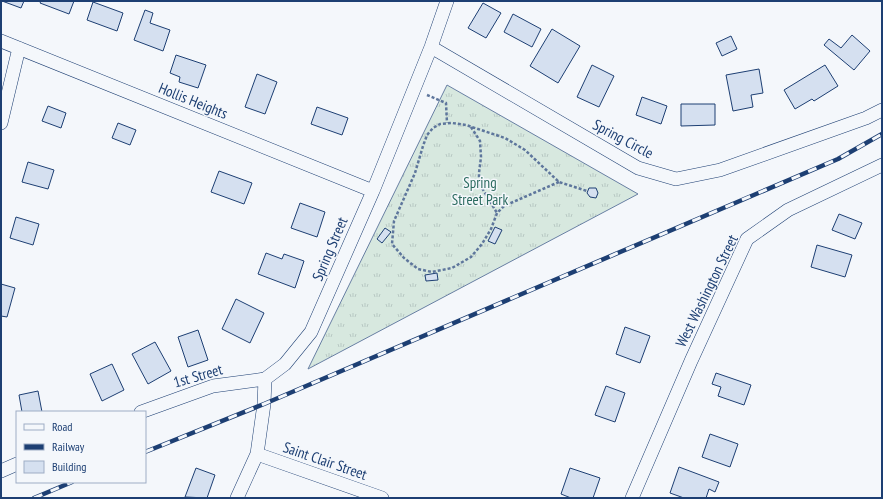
<svg xmlns="http://www.w3.org/2000/svg" width="883" height="499" viewBox="0 0 883 499" font-family="'PT Sans Narrow',sans-serif">
<style>
.grass{fill:url(#grass-tufts);stroke:#687fa3}
.building{fill:#d5e0f0;stroke:#1d3f73}
.lines{fill:none;stroke-linecap:round;stroke-linejoin:round}
.street-casing{stroke:#1d3f73;stroke-width:14}
.path{stroke:#5e769c;stroke-width:2.5;stroke-dasharray:3 2;stroke-linecap:butt}
.street{stroke:#f4f7fb;stroke-width:13}
.rail-casing{stroke:#1d3f73;stroke-width:4.5}
.rail{stroke:#f4f7fb;stroke-width:3;stroke-dasharray:9;stroke-linecap:butt}
.labels{text-anchor:middle;stroke-width:3;stroke-linejoin:round;paint-order:stroke}
.street-label{font-size:15px;fill:#1d3f73;stroke:#f4f7fb}
.park-label{font-size:15px;fill:#2c6c60;stroke:#f4f7fb}
</style>
<defs>
<pattern id="grass-tufts" width="24" height="20" patternUnits="userSpaceOnUse"><rect width="24" height="20" fill="#d7e8df"/><path d="M3 7l-1-3M5 7V3M7 7l1-3M15 17l-1-3M17 17v-4M19 17l1-3" fill="none" stroke="#b8c8c3"/></pattern>
</defs>
<rect width="100%" height="100%" fill="#f4f7fb"/>
<path class="grass" d="M447,85L638,194L308,369Z"/>
<path class="building" d="M2,1H24L21,8Z
M41,1H74L69,14L40,3Z
M93,2L123,13L117,31L87,20Z
M483,3L501,13L486,38L468,28Z
M145,10L153,13L150,23L170,30L163,51L134,40Z
M513,14L541,29L532,47L504,32Z
M552,29L580,46L558,83L530,66Z
M852,35L870,51L854,70L824,45L829,39L841,48Z
M731,36L737,49L722,56L716,43Z
M176,55L206,65L198,88L179,82L180,77L170,73Z
M592,65L614,76L599,107L577,97Z
M825,65L838,86L814,101L812,99L795,109L784,90Z
M759,69L763,93L751,95L753,107L733,111L726,75Z
M257,74L277,82L265,114L245,107Z
M642,97L667,106L661,124L636,115Z
M681,104H715V125L681,126Z
M48,106L66,113L61,128L42,121Z
M317,107L348,118L342,135L311,124Z
M118,123L136,130L130,145L112,138Z
M28,162L54,170L48,189L22,182Z
M219,171L252,183L244,204L211,192Z
M589,188H596L598,193L596,198L590,197L587,193Z
M300,203L325,212L317,237L291,228Z
M839,214L862,223L855,239L832,230Z
M16,217L39,224L33,245L10,238Z
M495,227L502,230L495,244L488,241Z
M385,228L391,232L382,243L377,239Z
M817,245L852,255L845,277L811,267Z
M266,253L282,259L284,254L304,261L295,288L258,274Z
M437,273L438,280L426,281L425,275Z
M1,284L15,288L7,317L1,316Z
M236,299L264,313L250,343L222,329Z
M625,327L650,336L640,363L616,354Z
M198,330L208,360L188,367L178,337Z
M155,342L171,371L148,384L132,354Z
M112,364L124,390L102,401L90,374Z
M716,373L751,385L744,405L718,396L721,387L712,384Z
M606,386L625,393L615,422L595,415Z
M38,391L42,412H22L19,395Z
M710,434L738,444L730,467L702,457Z
M679,467L719,482L715,492L709,489L706,498H684L670,493Z
M196,468L215,475L207,498L185,497Z
M570,468L600,478L593,498H571L561,494Z"/>
<g class="lines">
<defs>
<path id="street" d="M1,41L373,191
M431,47L638,168L676,179L720,170L866,118L882,110
M1,123L19,48
M141,412L213,386L265,379
M257,454L382,498
M1,471L17,464
M237,498L257,454L264,404L265,379L285,364L311,332L373,191L431,47L447,1
M632,498L691,361L747,239L788,210L882,165"/>
</defs>
<use href="#street" class="street-casing"/>
<path class="path" d="M427,95L446,103L447,123
M471,127L480,141L481,157L479,173V183L497,213
M559,182L504,206L497,213L491,229L482,244L471,257L452,268L432,272L418,269L404,258L392,244L394,221L415,173L423,146L427,135L433,128L440,124L452,123L466,125L505,138L525,150L559,182L587,191"/>
<use href="#street" class="street"/>
<defs>
<path id="rail" d="M145,452L264,404L838,159L882,134
M34,498L72,482"/>
</defs>
<use href="#rail" class="rail-casing"/>
<use href="#rail" class="rail"/>
</g>
<g class="labels">
<g class="street-label">
<text transform="translate(193 101) rotate(22)" y="5">Hollis Heights</text>
<text transform="translate(623 139) rotate(28)" y="5">Spring Circle</text>
<text transform="translate(330 249) rotate(-67)" y="5">Spring Street</text>
<text transform="translate(707 291) rotate(-64)" y="5">West Washington Street</text>
<text transform="translate(198 376) rotate(-16)" y="5">1st Street</text>
<text transform="translate(325 461) rotate(19)" y="5">Saint Clair Street</text>
</g>
<g class="park-label">
<text x="480" y="188">Spring<tspan x="480" dy="17">Street Park</tspan></text>
</g>
</g>
<rect width="883" height="499" fill="none" stroke="#1d3f73" stroke-width="4"/>
<rect x="16" y="411" width="130" height="72" fill="#f4f7fb" stroke="#9eadc5"/>
<rect x="24" y="424" width="20" height="6" fill="#f4f7fb" stroke="#9eadc5"/>
<text x="52" y="431" font-size="12" fill="#1d3f73">Road</text>
<rect x="24" y="444" width="20" height="6" fill="#1d3f73" stroke="#9eadc5"/>
<text x="52" y="451" font-size="12" fill="#1d3f73">Railway</text>
<rect x="24" y="461" width="20" height="12" fill="#d5e0f0" stroke="#9eadc5"/>
<text x="52" y="471" font-size="12" fill="#1d3f73">Building</text>
</svg>
